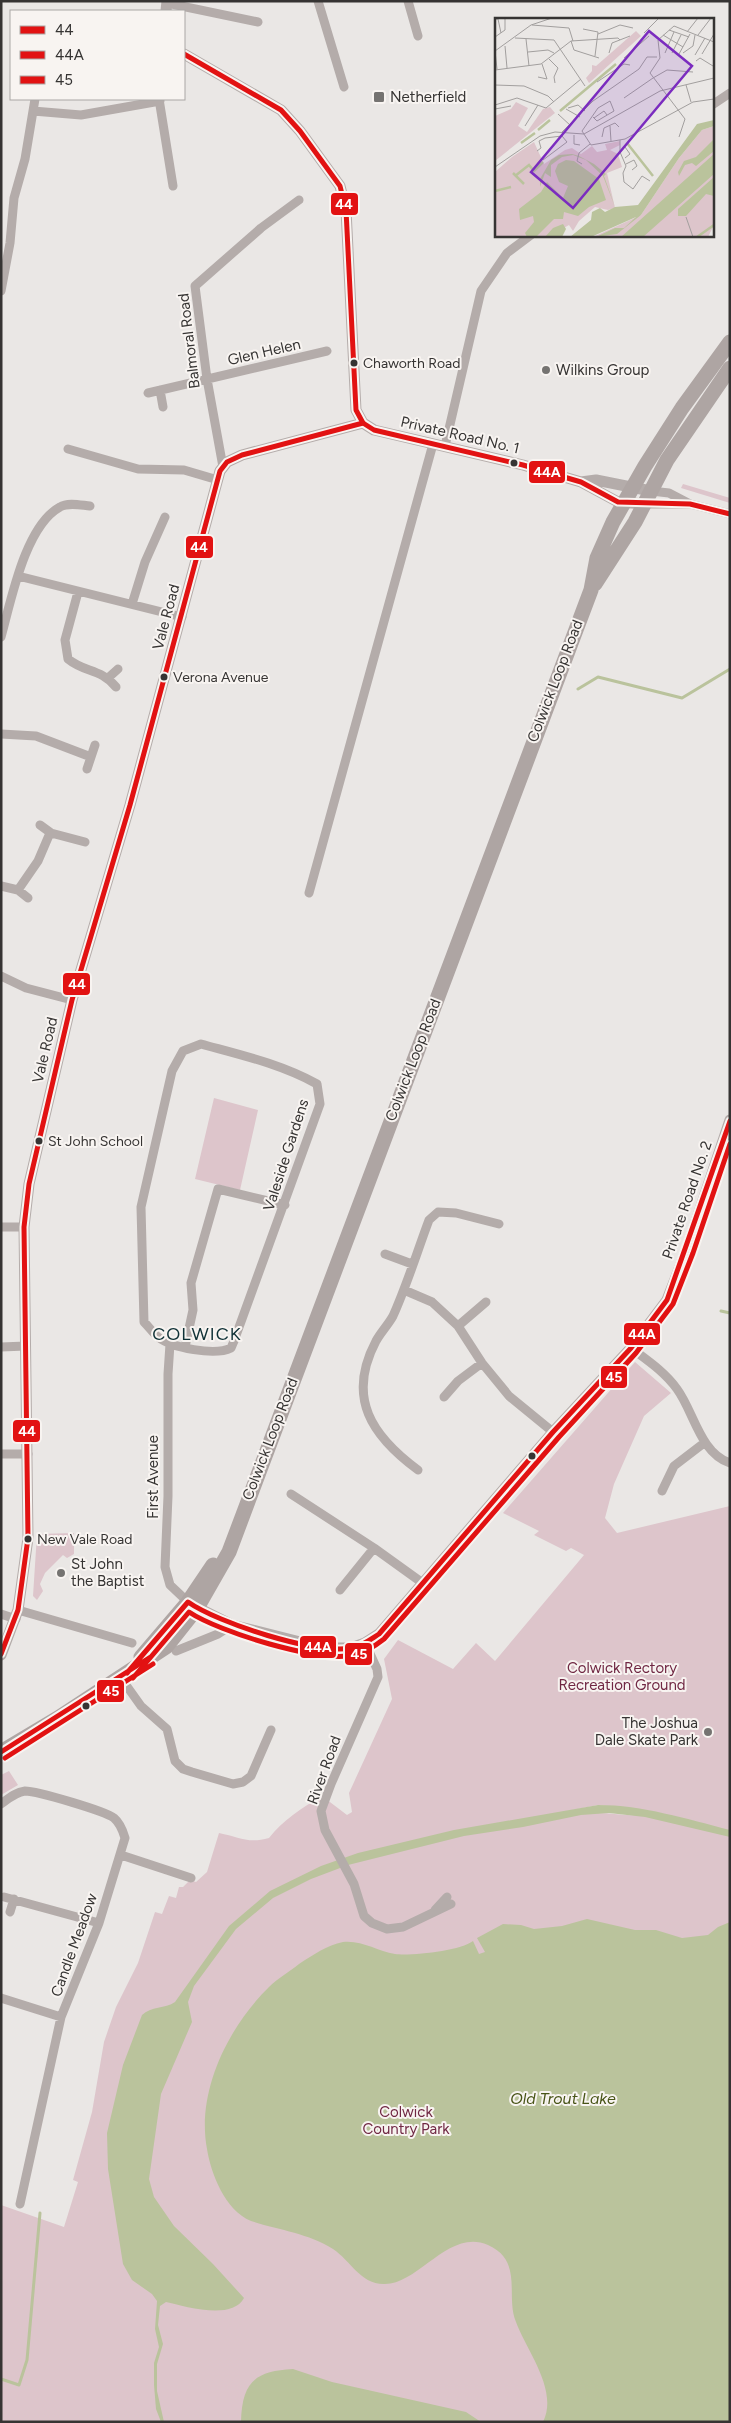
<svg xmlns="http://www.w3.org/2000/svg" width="731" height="2423" viewBox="0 0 731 2423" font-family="Figtree,sans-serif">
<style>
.green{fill:#ddc5cb;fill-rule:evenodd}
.water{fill:#bac39c}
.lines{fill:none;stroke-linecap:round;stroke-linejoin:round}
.stream{stroke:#bac39c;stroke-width:3}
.minor{stroke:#b4acaa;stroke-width:9}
.tertiary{stroke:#b4acaa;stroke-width:11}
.primary{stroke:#aea5a3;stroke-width:15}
.bus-1-casing{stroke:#f8f4f1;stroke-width:9}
.bus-2-casing{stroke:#f8f4f1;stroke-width:9}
.bus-3-casing{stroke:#f8f4f1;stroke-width:9}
.bus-1{stroke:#e21212;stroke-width:5}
.bus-2{stroke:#e21212;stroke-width:5}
.bus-3{stroke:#e21212;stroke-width:5}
.poi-dot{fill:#757371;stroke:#f8f4f1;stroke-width:2}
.bus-dot{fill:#363433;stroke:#f8f4f1;stroke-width:2}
.labels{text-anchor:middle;stroke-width:4;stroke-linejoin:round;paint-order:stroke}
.bus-label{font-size:14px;fill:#363433;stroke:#f8f4f1;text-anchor:start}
.poi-label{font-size:15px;fill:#363433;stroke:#f8f4f1;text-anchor:start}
.street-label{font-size:15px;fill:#363433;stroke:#f8f4f1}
.park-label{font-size:15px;fill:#702743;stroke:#f8f4f1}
.water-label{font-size:16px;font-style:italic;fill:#485417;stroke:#f8f4f1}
.quarter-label{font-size:18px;letter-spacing:1px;fill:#0f3136;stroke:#f8f4f1}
.inset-river{fill:none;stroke:#bac39c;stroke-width:2.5}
.inset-road{fill:none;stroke:#a29f9e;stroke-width:1}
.view{fill:#7b2cbf;fill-opacity:0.15;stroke:#7b2cbf;stroke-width:2.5}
.inset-edge{fill:none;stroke:#363433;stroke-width:2.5}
.line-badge{stroke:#f8f4f1;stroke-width:2}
.badge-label{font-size:14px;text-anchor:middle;font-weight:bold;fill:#fff}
</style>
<rect width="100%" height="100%" fill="#eae7e5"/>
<path class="green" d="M683,484L730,498V503L681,488Z
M214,1098L258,1110L240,1190L195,1179Z
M635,1362L671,1393L644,1416L614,1484L605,1518L617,1533L730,1506V2422H1V2205L64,2227L78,2182L73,2180L92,2112L104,2042L116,2007L138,1963L155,1912L162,1914L169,1896L176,1898L179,1887H183L190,1880L196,1882L207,1872L219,1833C239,1837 248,1844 269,1838C283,1820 302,1808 322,1796L347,1815L352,1812L349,1793L392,1699L384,1659L398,1640L453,1669L476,1643L495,1661L584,1555L571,1548L566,1551L534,1535L539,1531L503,1513ZM598,1805L651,1811C635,1819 616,1813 598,1813C576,1814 554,1818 532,1818Z
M74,1533V1554L67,1558L63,1555L45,1573L40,1584L43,1591L37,1600L33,1596L37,1534Z
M9,1771L18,1785L1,1795V1775Z"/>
<path class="water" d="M598,1805C642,1805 687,1819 730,1830V1837L645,1817L609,1813L581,1815L523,1827L464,1836L348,1865L311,1879L273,1898L236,1929L194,1986L188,2002L192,2022L161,2094L149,2179L154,2197L174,2226L213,2264L244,2298C232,2321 184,2306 166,2302L160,2306L158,2325L163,2344L157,2364V2391L164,2422H161L156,2409L154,2385V2363L159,2347L155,2329L157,2301L152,2294L132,2280L123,2264L108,2169L107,2133L123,2065L142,2015C151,2006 165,2009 175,2002L229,1926L270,1891L321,1866L358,1853L454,1830Z
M587,1919L635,1930H656L682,1938L708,1935L718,1927L730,1922V2422H543C559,2390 526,2350 516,2322C505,2296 524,2261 488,2245C449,2228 419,2284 385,2284C361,2285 351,2261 333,2249C308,2233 278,2230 251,2221C225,2210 211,2174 207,2149C196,2091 229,2026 269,1987C278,1978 289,1972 299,1964C313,1955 327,1945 343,1942C362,1940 377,1951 395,1954C411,1956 460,1951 473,1941L479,1954L485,1952L477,1938L503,1924L521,1925L534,1929L562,1926Z
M293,2369L332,2382L466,2412L481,2422H241C242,2382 255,2371 293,2369Z"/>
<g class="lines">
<path class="stream" d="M578,689L598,677L682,698L730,669
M721,1311L730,1313
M1,2379L19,2385L27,2360L40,2213"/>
<path class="minor" d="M318,1L344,87
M408,1L418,36
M167,3L258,22
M159,99L173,186
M712,105L730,93
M33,111L81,115L160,101
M1,291L10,243L14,198L25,159L35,99
M160,390L163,407
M148,393L327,351
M445,446L481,291L507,253L531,235
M68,449L138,469L184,470L218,480
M223,467L207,379L195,286L261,228L299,200
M651,491L669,493L690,504L730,514
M645,504H690
M18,576L182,617
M78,592L65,640L68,659C85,673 100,668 116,687
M132,604L145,562L165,517
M1,637C11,601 25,526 60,507C68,502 80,505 90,506
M108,678L118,669
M1,734L36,736L91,757
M87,769L95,745
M40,825L51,833L85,842
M1,886L18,890L28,898
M18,890L38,861L50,833
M309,893L433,444
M1,976L26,988L72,1000
M201,1044C241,1055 281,1064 317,1084L320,1104L234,1341L231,1348C215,1356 172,1348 158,1337C153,1333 149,1327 144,1322L141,1207L172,1071L183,1051Z
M1,1227H24
M385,1254L412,1264
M404,1290L432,1302L458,1326L482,1363L509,1396L553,1432
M458,1326L486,1302
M170,1344L168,1374V1496L165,1567L170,1585L188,1602
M1,1347L26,1346
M185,1347L193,1310L191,1283L218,1189L285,1205
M631,1348C647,1360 665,1372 677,1389C694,1412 700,1453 730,1463
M444,1397L458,1381L482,1363
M1,1454H28
M418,1470C372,1436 346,1398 376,1341C381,1332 388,1325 393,1316C407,1285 417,1252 429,1220L438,1212L456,1213L499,1224
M662,1491L674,1466L704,1443
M291,1494L374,1548L424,1584
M340,1590L374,1548
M18,1610L132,1643
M1,1614L16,1619
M365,1643L377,1669L378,1677L331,1784L321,1811L325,1830L354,1884L364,1916L372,1923L387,1929L403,1927L451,1904
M176,1651L218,1634L232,1625
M121,1678L141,1706L167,1729L175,1761L183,1769L192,1772L233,1784L243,1782L251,1776L271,1730
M1,1804C9,1798 16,1792 25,1791C37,1791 105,1811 114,1818C120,1823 123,1831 125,1838L99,1923L61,2017L20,2204
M121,1855L191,1878
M4,1897L99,1923
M435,1910L447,1897
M10,1912L14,1899
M1,1998L61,2017"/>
<path class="tertiary" d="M166,11L167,1
M184,54L281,110L300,131L340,186L346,210L356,410L363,423L374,430L523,465L581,482L618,502L645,504
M581,482L596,480L651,491
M192,1605L232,1625L324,1648H351L365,1643L379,1634L553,1432L631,1348L667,1300L686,1251L730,1120
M1,1655L18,1610L28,1538L24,1227L29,1184L72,1000L130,805L220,471L227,462L242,455L363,423"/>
<path class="primary" d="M595,584L635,522L667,460L730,368
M141,1657L188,1602L213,1565
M1,1752L58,1718L166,1647L197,1608L229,1552L591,590L597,558L613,522L645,466L682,408L730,342"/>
<defs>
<path id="bus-1" d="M1,1654L18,1610L28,1538L24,1227L29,1184L72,1000L130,805L220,471L227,462L242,455L363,423L356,410L346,210L340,186L300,131L281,110L184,54"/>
<path id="bus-2" d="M363,423L374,430L523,465L581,482L618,502L690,504L730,514
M127,1673L188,1602C218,1623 316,1655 352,1648C362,1646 371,1639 379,1634L553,1432L631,1348L667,1300L730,1121
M1,1752L149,1658"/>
<path id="bus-3" d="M133,1678L189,1612C219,1632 319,1663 354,1655C365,1653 375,1646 384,1639L559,1437L636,1353L673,1304L693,1253L730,1144
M5,1758L153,1664"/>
</defs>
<use href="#bus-1" class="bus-1-casing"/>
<use href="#bus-2" class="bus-2-casing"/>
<use href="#bus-3" class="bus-3-casing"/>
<use href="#bus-1" class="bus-1"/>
<use href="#bus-2" class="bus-2"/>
<use href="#bus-3" class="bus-3"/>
</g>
<g class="poi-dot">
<rect x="373" y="91" width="12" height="12" rx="2.5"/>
<circle cx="546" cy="370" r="5"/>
<circle cx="61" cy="1573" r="5"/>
<circle cx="708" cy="1732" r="5"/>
</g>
<g class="bus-dot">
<circle cx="354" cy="363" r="4.5"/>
<circle cx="514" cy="463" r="4.5"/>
<circle cx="164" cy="677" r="4.5"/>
<circle cx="39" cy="1141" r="4.5"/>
<circle cx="532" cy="1456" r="4.5"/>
<circle cx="28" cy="1539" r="4.5"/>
<circle cx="86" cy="1706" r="4.5"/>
</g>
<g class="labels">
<g class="bus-label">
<text x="363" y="368">Chaworth Road</text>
<text x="173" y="682">Verona Avenue</text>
<text x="48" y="1146">St John School</text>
<text x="37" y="1544">New Vale Road</text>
</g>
<g class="poi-label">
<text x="390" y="102">Netherfield</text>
<text x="556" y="375">Wilkins Group</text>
<text x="71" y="1569">St John<tspan x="71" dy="17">the Baptist</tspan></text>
<text x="698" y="1728" text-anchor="end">The Joshua<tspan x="698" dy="17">Dale Skate Park</tspan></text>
</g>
<g class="street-label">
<text transform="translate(189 341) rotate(-97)" y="5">Balmoral Road</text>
<text transform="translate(264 352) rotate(-13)" y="5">Glen Helen</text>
<text transform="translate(460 435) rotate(13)" y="5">Private Road No. 1</text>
<text transform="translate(166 617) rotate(-75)" y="5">Vale Road</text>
<text transform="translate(555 681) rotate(-69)" y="5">Colwick Loop Road</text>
<text transform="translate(45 1050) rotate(-77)" y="5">Vale Road</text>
<text transform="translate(413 1060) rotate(-69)" y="5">Colwick Loop Road</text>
<text transform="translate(286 1155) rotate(-72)" y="5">Valeside Gardens</text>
<text transform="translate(687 1200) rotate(-71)" y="5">Private Road No. 2</text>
<text transform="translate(270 1439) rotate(-69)" y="5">Colwick Loop Road</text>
<text transform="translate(153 1477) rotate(-90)" y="5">First Avenue</text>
<text transform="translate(324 1770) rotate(-70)" y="5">River Road</text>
<text transform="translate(74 1945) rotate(-70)" y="5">Candle Meadow</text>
</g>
<g class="park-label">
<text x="622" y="1673">Colwick Rectory<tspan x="622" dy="17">Recreation Ground</tspan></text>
<text x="406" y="2117">Colwick<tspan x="406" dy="17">Country Park</tspan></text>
</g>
<g class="water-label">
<text x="563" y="2104">Old Trout Lake</text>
</g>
<g class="quarter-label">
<text x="197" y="1340">COLWICK</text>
</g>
</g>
<g transform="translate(495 18)">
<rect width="219" height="219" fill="#eae7e5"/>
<path d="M141,13L146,18L94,65L91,60L97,53V47L101,48ZM21,84L33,90L23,108L32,114L48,91L55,89L60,95L0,143V98L16,91ZM219,108V207L213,219H98L146,197L184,140L207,112ZM125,123V127L115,132L123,136L127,149L112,155L120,190L113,192L100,189L84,203L78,213L74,207L53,219H0V154L17,139L39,124L49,146L70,132L77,130L86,136L97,128L102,134L112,132L110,126Z" fill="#ddc5cb"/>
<path d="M219,102V108L207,112L184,140L146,197L122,216L101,219L120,210H129L141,199L96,219H75L96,202L97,194L105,190L110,194L120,189L108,158L91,142L78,137L67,139L56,147V159L50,155L45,169L39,174L45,169V161L56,142L64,137L77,136L84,138L99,146L111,156L109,158L120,189L143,187L202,106ZM219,121V133L201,148L197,145L190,147L184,158L183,154L189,143L201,139ZM219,136V156L148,219H126ZM71,142L79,143L104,161L111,182L94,189L83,198L69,194L68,201H59L41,219H32L30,215L39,204L38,198L25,202L24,191L46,174L52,164L68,180L73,168L64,164L60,153L63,146ZM219,159V178L211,176L191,198H183V191ZM68,206L71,211L67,219H50L58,210Z" fill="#bac39c"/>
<path class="inset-river" d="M65,93L121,46M43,112L55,102M26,125L40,115M132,125L158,158M18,155L29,166M20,158L34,147L39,153L48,144M0,173L16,169M202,219L219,207"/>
<path class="inset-road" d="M0,1H3L6,15M37,7L74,10L78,23M179,8L219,24M88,11L103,14L100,38M174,12L194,19M192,14L203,0M149,15L164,0M103,16L125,7L138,10M168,17L188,29M203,17L216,0M0,19L10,12V0M20,20L59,22L90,68M31,21L34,48M76,23L79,32L104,40M10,28L12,50M0,33L36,7L57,0M0,33L2,51M33,34L53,32L59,35M114,35L117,25L135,18M170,35L179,14M177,35L186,17M188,35L198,28L200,17M184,36L195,16M207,36L219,16M200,37L210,20M129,40L154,18M54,41L63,50L59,59L60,65M201,43L205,40L218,48M0,52L46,46L76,23L123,20L125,22M155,55L190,101L184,119M155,55L165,40L163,22L179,8M43,59L52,61L47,46M158,60L172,52L198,54M102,64L129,46L135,47M0,67L29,68L53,78L59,84M191,67L196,84M129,80L158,60M198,84L219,81M0,87L22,80L51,90L86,61M73,90L83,87L90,93M0,91L16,88M71,91L85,99M63,96L76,108M98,99L102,103L119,93L115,83L103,90L87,113L96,127L130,121L198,84M99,100L109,93L112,97M30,108L43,87M115,108L116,123M67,114L98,83L144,51L152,39H162M79,117V126L85,127M107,119L109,110L120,105L124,109M125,122V134L131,148L128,155L129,164L138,171L147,158L155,163M42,133L46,130L44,123L50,120L67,118L72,124L48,142M130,140L135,136L130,129M87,146L82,143L84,135L95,126M131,146L139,142L142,148L137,152M0,149L45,118L60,114L89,116L165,73L219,60M191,199L198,219"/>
<path class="view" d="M154,13L197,48L78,190L36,154Z"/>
<rect width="219" height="219" class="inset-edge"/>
</g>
<g class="line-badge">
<rect x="330" y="192" width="29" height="24" rx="5" fill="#e21212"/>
<rect x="528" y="460" width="38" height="24" rx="5" fill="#e21212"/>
<rect x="185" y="535" width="29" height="24" rx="5" fill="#e21212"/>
<rect x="62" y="972" width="29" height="24" rx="5" fill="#e21212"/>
<rect x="623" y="1322" width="38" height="24" rx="5" fill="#e21212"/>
<rect x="600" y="1365" width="28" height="24" rx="5" fill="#e21212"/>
<rect x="12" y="1419" width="29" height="24" rx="5" fill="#e21212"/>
<rect x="299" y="1635" width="38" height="24" rx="5" fill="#e21212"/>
<rect x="344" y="1642" width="29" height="24" rx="5" fill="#e21212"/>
<rect x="96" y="1679" width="29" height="24" rx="5" fill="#e21212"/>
</g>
<g class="badge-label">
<text x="344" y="209">44</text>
<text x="547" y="477">44A</text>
<text x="199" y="552">44</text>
<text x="77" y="989">44</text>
<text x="642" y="1339">44A</text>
<text x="614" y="1382">45</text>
<text x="27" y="1436">44</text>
<text x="318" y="1652">44A</text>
<text x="359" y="1659">45</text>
<text x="111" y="1696">45</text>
</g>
<rect width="731" height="2423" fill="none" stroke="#363433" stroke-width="5"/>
<rect x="10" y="10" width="175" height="90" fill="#f8f4f1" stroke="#aaa7a5"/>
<rect x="20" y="26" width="25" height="8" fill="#e21212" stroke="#aaa7a5"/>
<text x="55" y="35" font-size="15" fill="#363433">44</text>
<rect x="20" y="51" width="25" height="8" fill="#e21212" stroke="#aaa7a5"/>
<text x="55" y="60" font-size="15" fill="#363433">44A</text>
<rect x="20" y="76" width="25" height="8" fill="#e21212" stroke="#aaa7a5"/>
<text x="55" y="85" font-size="15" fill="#363433">45</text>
</svg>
